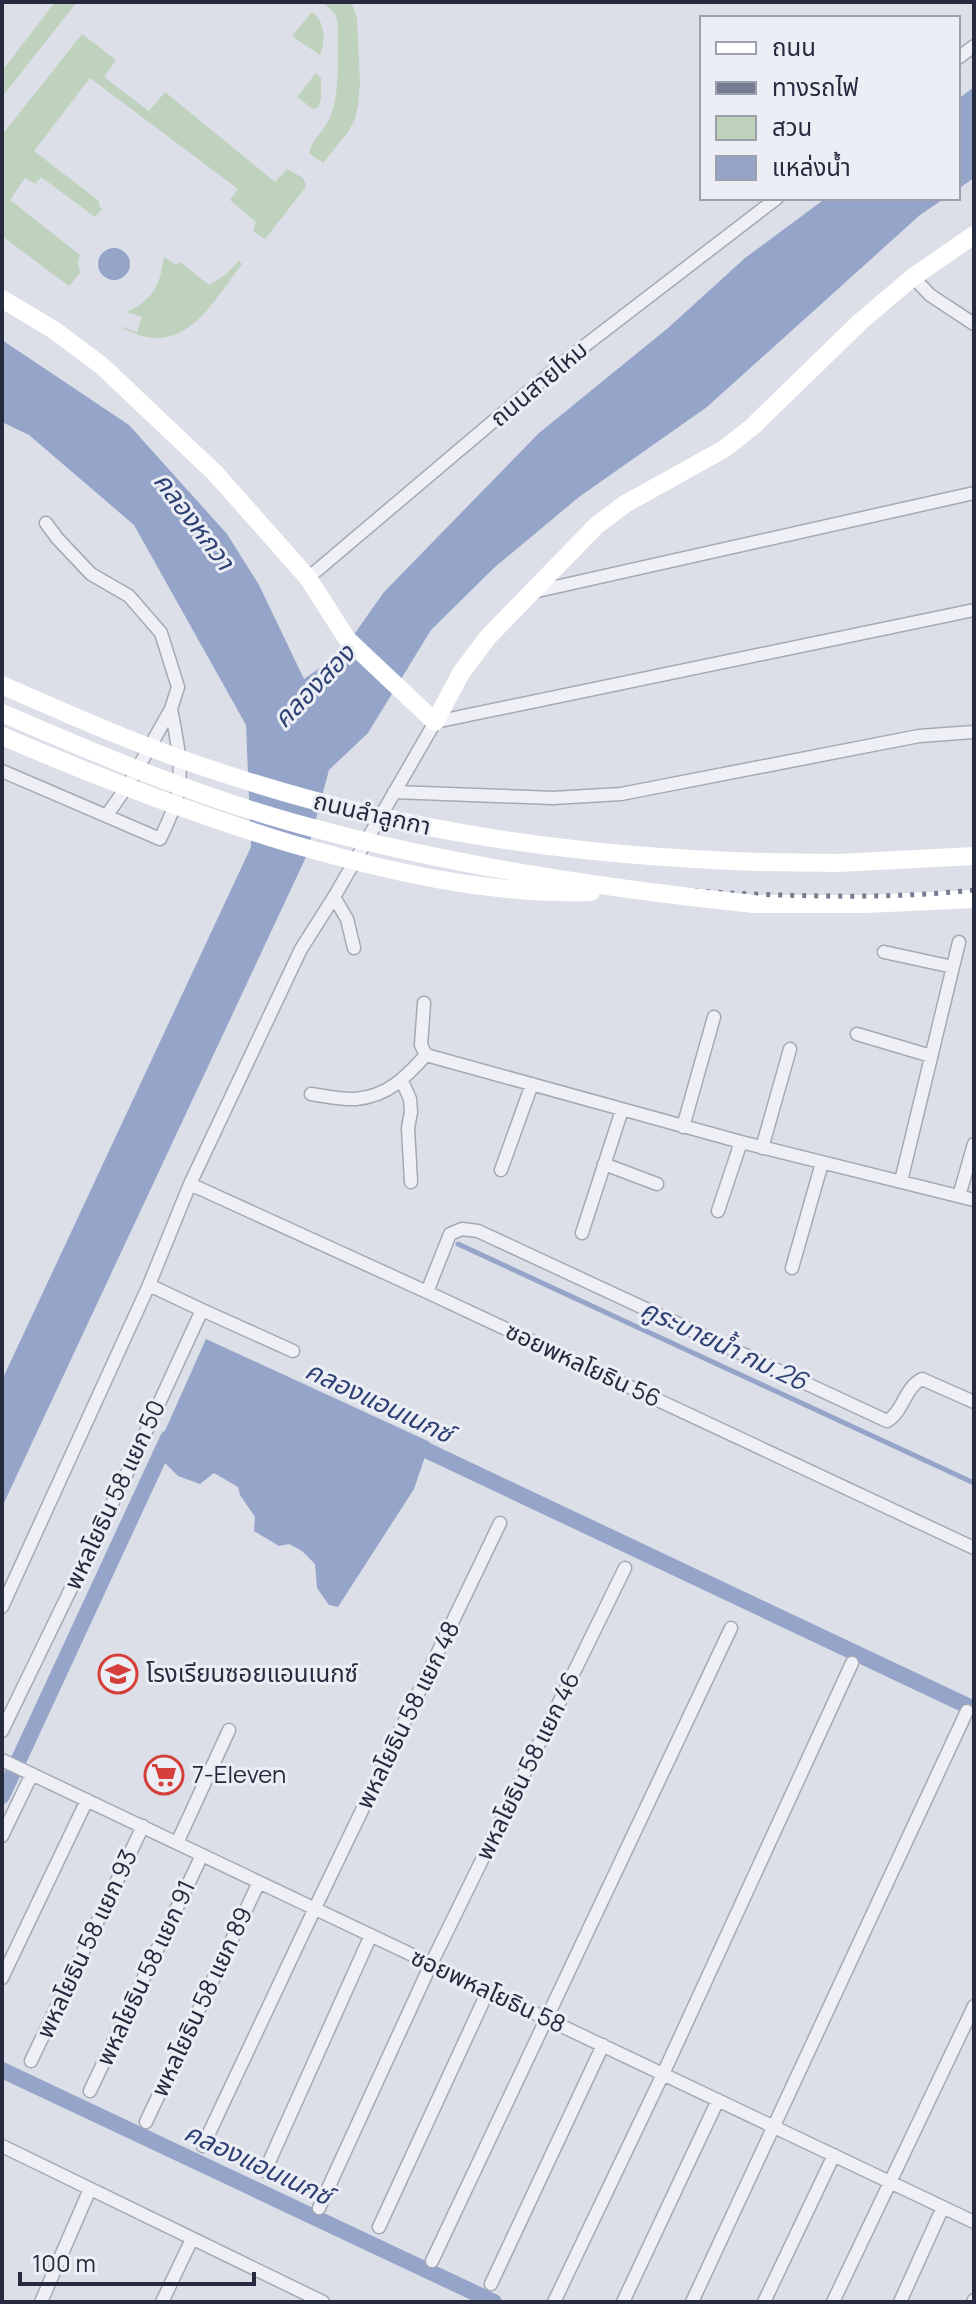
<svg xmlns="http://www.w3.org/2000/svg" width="976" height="2304" viewBox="0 0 976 2304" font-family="Manrope,'Noto Sans Thai',sans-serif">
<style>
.green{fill:#bed2bd}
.water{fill:#95a5ca}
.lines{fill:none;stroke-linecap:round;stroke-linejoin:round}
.stream{stroke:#95a5ca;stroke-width:5}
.canal{stroke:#95a5ca;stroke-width:16}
.street-casing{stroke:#a5a9b4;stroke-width:15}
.street{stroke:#eff0f5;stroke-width:12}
.secondary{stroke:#fff;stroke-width:18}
.rail{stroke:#757b91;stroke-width:5;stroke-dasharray:4 8;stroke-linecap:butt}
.secondary-bridge{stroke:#fff;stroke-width:18}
.labels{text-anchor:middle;stroke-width:6;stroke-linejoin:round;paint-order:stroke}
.street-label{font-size:24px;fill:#252a3e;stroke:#eceef5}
.poi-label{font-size:24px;fill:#252a3e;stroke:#eceef5;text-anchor:start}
.water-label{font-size:26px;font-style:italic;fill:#2e4074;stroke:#eceef5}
</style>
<rect width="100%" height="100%" fill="#dcdfe7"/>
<path class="green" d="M55,2H77L2,97V71Z
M323,2H351L357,18L360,83L358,106L355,119L348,132L323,163L309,153C312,138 326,130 331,115C341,87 337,52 338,22L335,14Z
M312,12C325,21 326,41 320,55L292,36Z
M82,34L116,60L104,77L149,111L165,92L275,182L287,169L303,178L306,184L305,188L265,239L253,231L256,222L230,200L238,189L90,78L34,151L99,201V206L102,209L95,217L41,177L35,184L25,178L10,200L80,255L78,262L80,273L69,286L2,236V135Z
M316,73L321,78V100L318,107L313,109L297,97Z
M164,257L176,265L180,262L209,285L226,274L239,261L242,264C209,307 182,363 119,326L137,332L142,317L127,312C154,299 160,285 164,257Z"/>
<path class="water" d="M974,87V178L958,189V99Z
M826,198H945L920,215L707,407L579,497L495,567L431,630L368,733L329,770L306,857L2,1507V1380L251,847L246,725L134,525L29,435L2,422V340L129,425L227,534L259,585L304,679L341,653L384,592L539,433L668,328L745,258Z
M98 264a16 16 0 1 1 32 0a16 16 0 1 1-32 0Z
M206,1339L430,1442L414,1489L338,1607L329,1605L317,1588L315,1564L302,1551L289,1544L279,1546L254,1531L255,1517L240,1495L238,1487L214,1473L200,1484L178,1476L155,1453Z"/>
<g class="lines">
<path class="stream" d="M458,1244L974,1483"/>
<path class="canal" d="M409,1442L974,1709
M2,1796L168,1438
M2,2070L494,2302"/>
<defs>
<path id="street" d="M958,58L974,46
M913,277L930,295L974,324
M46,523L57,538L91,574L129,596L161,633L178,687L171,709L130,782L107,815
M308,578L561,364L777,198
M533,592L974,493
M2,771L160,839C167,824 175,809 178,792C183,765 176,736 171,709
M394,792L553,798L621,794L919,736L974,732
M334,897L347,919L354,948
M884,952L953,967
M424,1003L421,1045L426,1055L741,1142L974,1200
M857,1034L931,1056
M402,1081L410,1099L411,1112L408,1128L411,1182
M311,1094C325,1096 342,1100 356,1099C388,1096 406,1077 426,1055
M683,1127L714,1017
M762,1148L790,1049
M604,1164L657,1184
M501,1170L532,1084
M901,1181L959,942
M190,1184L427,1292L974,1548
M959,1196L974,1144
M718,1211L741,1142
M582,1233L622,1110
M792,1268L822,1163
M427,1292L450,1234L462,1229L478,1231L887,1421C904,1411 904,1388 922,1379L974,1402
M202,1310L293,1351
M2,1607L149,1285L190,1184L301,949L334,897L435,722L974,610
M2,1731L126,1475L202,1310L149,1285
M2,1760L974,2222
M2,1836L32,1774
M177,1843L229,1730
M2,1978L87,1800
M31,2061L143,1826
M90,2091L202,1855
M146,2122L259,1882
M2,2146L323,2302
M203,2146L315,1908L500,1523
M265,2171L371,1935
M319,2208L431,1964L625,1568
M379,2227L488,1991
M432,2261L731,1628
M491,2284L603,2045
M41,2302L90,2189
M162,2302L192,2239
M554,2302L663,2074L852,1663
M623,2302L718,2100
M692,2302L967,1711
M764,2302L834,2155
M833,2302L974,2006
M900,2302L943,2207
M973,2302L974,2300"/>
</defs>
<use href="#street" class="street-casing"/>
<use href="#street" class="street"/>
<path class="secondary" d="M2,299L54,330L102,366L215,473L308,578L347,639L435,722L461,673L488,637L597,525L625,504L724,449L752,427L860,322L913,277L974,235
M760,862L838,863L974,856
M754,904H866L974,899"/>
<path class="rail" d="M2,709C80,743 157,777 238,804C280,818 324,828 367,839C504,873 639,891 780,895C845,897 910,897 974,890"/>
<path class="secondary-bridge" d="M2,685C74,717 147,749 222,773C399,832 574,856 760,862
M2,713C99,755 196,796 298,824C447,865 601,888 754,904
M2,736C97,777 193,814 292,844C389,872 490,895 591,892"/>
</g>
<defs>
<symbol id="school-ring" viewBox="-11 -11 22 22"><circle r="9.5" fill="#eceef5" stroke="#d43f3a" stroke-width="1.5"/><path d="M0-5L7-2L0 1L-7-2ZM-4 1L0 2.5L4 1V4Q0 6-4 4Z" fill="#d43f3a"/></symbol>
<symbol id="supermarket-ring" viewBox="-11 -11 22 22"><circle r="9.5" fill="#eceef5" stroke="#d43f3a" stroke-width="1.5"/><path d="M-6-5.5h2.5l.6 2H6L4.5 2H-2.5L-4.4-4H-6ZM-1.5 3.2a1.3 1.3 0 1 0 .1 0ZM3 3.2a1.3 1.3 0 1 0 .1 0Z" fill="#d43f3a"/></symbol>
</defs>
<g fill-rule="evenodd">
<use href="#school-ring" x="96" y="1652" width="44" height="44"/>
<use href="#supermarket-ring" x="142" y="1753" width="44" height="44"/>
</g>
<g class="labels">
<g class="street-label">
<text transform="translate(539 384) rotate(-40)" y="8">ถนนสายไหม</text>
<text transform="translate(372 814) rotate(13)" y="8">ถนนลำลูกกา</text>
<text transform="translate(583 1365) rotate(25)" y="8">ซอยพหลโยธิน 56</text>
<text transform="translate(115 1495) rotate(-65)" y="8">พหลโยธิน 58 แยก 50</text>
<text transform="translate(408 1715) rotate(-64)" y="8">พหลโยธิน 58 แยก 48</text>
<text transform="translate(528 1766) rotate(-64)" y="8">พหลโยธิน 58 แยก 46</text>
<text transform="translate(87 1944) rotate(-65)" y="8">พหลโยธิน 58 แยก 93</text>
<text transform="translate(146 1973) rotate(-65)" y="8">พหลโยธิน 58 แยก 91</text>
<text transform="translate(488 1991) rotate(25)" y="8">ซอยพหลโยธิน 58</text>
<text transform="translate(202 2002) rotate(-65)" y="8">พหลโยธิน 58 แยก 89</text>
</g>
<g class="poi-label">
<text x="146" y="1682">โรงเรียนซอยแอนเนกซ์</text>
<text x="192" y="1783">7-Eleven</text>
</g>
<g class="water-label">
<text transform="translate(194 521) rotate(53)" y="9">คลองหกวา</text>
<text transform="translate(314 686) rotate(-46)" y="9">คลองสอง</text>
<text transform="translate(724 1345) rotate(25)" y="9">คูระบายน้ำ กม.26</text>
<text transform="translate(379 1402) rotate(25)" y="9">คลองแอนเนกซ์</text>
<text transform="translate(258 2164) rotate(25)" y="9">คลองแอนเนกซ์</text>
</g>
</g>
<rect width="976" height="2304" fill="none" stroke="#252a3e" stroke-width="8"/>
<rect x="700" y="16" width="260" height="184" fill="#eceef5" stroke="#9ca0ac" stroke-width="2"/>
<rect x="716" y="42" width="40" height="12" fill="#ffffff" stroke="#9ca0ac" stroke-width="2"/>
<text x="772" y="56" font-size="24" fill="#252a3e">ถนน</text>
<rect x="716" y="82" width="40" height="12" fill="#757b91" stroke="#9ca0ac" stroke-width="2"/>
<text x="772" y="96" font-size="24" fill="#252a3e">ทางรถไฟ</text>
<rect x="716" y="116" width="40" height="24" fill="#bed2bd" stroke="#9ca0ac" stroke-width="2"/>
<text x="772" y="136" font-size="24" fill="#252a3e">สวน</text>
<rect x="716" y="156" width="40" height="24" fill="#95a5ca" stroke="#9ca0ac" stroke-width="2"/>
<text x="772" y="176" font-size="24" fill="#252a3e">แหล่งน้ำ</text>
<path d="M20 2272v12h234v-12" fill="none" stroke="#252a3e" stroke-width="4"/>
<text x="32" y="2272" font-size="24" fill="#252a3e" stroke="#eceef5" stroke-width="6" paint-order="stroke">100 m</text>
</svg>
